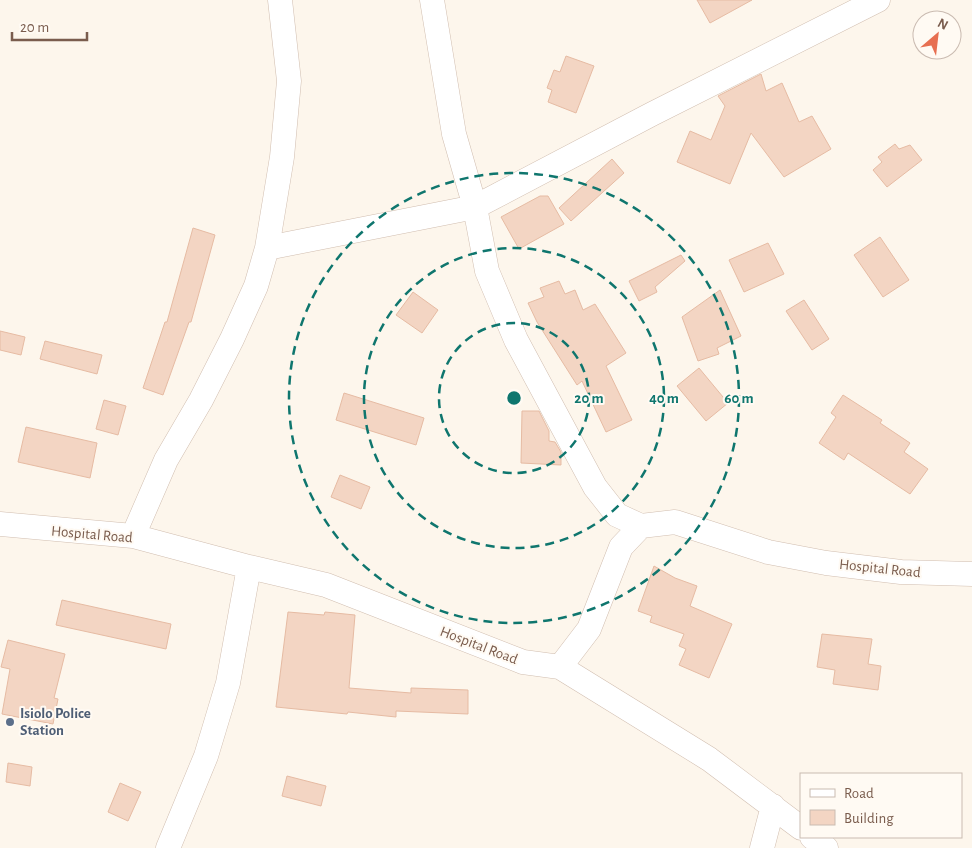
<svg xmlns="http://www.w3.org/2000/svg" width="972" height="848" viewBox="0 0 972 848" font-family="'Alegreya Sans',sans-serif">
<style>
.building{fill:#f3d5c3;stroke:#e6bba3}
.lines{fill:none;stroke-linecap:round;stroke-linejoin:round}
.minor-casing{stroke:#d1beb0;stroke-width:25}
.minor{stroke:#fff;stroke-width:24}
.ring{fill:none;stroke:#0f766e;stroke-width:2.5;stroke-dasharray:9 6}
.service-dot{fill:#5c6f8a;stroke:#fffaf3;stroke-width:2}
.labels{text-anchor:middle;stroke-width:4;stroke-linejoin:round;paint-order:stroke}
.street-label{font-size:15px;fill:#7a5c4d;stroke:#fffaf3}
.service-label{font-size:15px;font-weight:bold;fill:#4e5e75;stroke:#fffaf3;text-anchor:start}
.centre{fill:#0f766e;stroke:#fffaf3;stroke-width:2.5}
.ring-label{font-size:15px;text-anchor:middle;font-weight:bold;fill:#0f766e;stroke:#fffaf3;stroke-width:4;stroke-linejoin:round;paint-order:stroke}
</style>
<rect width="100%" height="100%" fill="#fdf6ec"/>
<path class="building" d="M697,0H752L710,23Z
M566,56L594,66L576,113L548,102L552,90L547,88L554,70L560,72Z
M761,74L766,91L782,83L799,122L812,116L831,149L784,177L751,133L730,184L677,162L690,131L711,140L725,106L718,96Z
M895,144L899,149L910,145L922,160L887,187L873,170L882,162L878,157Z
M612,159L624,173L571,221L559,208Z
M540,196H548L564,224L519,249L501,217Z
M193,228L215,235L191,322H189L163,395L143,388L165,322H167Z
M880,237L909,280L883,297L854,255Z
M768,243L784,274L744,292L729,260Z
M681,255L685,261L655,287L657,292L639,301L629,281Z
M559,281L565,294L575,290L583,310L595,304L626,353L606,366L632,420L606,432L582,381L577,385L537,322L528,303L544,297L540,288Z
M720,290L741,336L717,348L719,354L698,361L682,317Z
M413,292L438,310L422,333L396,315Z
M804,300L829,339L812,350L786,311Z
M0,331L25,337L21,355L0,350Z
M45,341L102,355L97,374L40,359Z
M699,368L728,403L706,421L677,386Z
M344,393L424,418L416,445L336,420Z
M843,395L882,420L880,423L910,443L904,452L928,469L910,494L848,453L844,460L819,443L836,417L831,413Z
M104,400L126,406L118,435L96,429Z
M522,411H539L549,431V441L555,442L561,452V465L521,463Z
M26,427L97,443L90,478L18,462Z
M340,475L370,487L361,509L331,497Z
M654,566L675,578L697,586L690,606L732,624L709,678L679,665L686,649L679,646L684,634L650,622L652,616L638,611Z
M62,600L171,624L166,649L56,625Z
M288,612L324,615L325,612L355,615L349,688L411,693V688L468,690V714L396,711V717L348,712L347,714L276,707Z
M822,634L872,639L868,664L881,666L878,690L833,684L835,670L817,667Z
M8,640L65,654L54,698L58,699L53,724L2,714L10,669L1,667Z
M8,763L32,767L30,786L6,782Z
M287,776L326,786L321,806L282,796Z
M120,783L141,792L128,821L108,812Z"/>
<g class="lines">
<defs>
<path id="minor" d="M267,248L475,207L454,134L432,0
M0,524L133,536L249,567L326,585L523,662L560,667L589,629L621,547L641,526L675,522L768,552L826,563L901,572L972,574
M641,526L617,515L595,487L516,340L487,271L475,207L652,114L878,0
M133,536L166,460L201,400L232,339L256,286L267,248L282,157L289,81L280,0
M560,667L709,759L801,828
M812,837L826,848
M168,848L206,756L228,683L249,567
M762,848L773,806"/>
</defs>
<use href="#minor" class="minor-casing"/>
<use href="#minor" class="minor"/>
</g>
<g class="ring">
<circle cx="514" cy="398" r="75"/>
<circle cx="514" cy="398" r="150"/>
<circle cx="514" cy="398" r="225"/>
</g>
<circle class="service-dot" cx="10" cy="722" r="5"/>
<g class="labels">
<g class="street-label">
<text transform="translate(92 534) rotate(5)" y="5">Hospital Road</text>
<text transform="translate(880 568) rotate(6)" y="5">Hospital Road</text>
<text transform="translate(479 645) rotate(21)" y="5">Hospital Road</text>
</g>
<g class="service-label">
<text x="20" y="718">Isiolo Police<tspan x="20" dy="17">Station</tspan></text>
</g>
</g>
<circle cx="514" cy="398" r="8" class="centre"/>
<g class="ring-label">
<text x="589" y="403">20 m</text>
<text x="664" y="403">40 m</text>
<text x="739" y="403">60 m</text>
</g>
<rect x="800" y="773" width="162" height="65" fill="#fffaf3" stroke="#cabbb1"/>
<rect x="810" y="789" width="25" height="8" fill="#ffffff" stroke="#cabbb1"/>
<text x="844" y="798" font-size="15" fill="#7a5c4d">Road</text>
<rect x="810" y="810" width="25" height="15" fill="#f3d5c3" stroke="#cabbb1"/>
<text x="844" y="823" font-size="15" fill="#7a5c4d">Building</text>
<g transform="translate(937 35) rotate(28)"><circle r="24" fill="#fffaf3" stroke="#cabbb1"/>
<path d="M0-4L9 19L0 12L-9 19Z" fill="#e76f51"/>
<text y="-8" font-size="14" font-weight="bold" text-anchor="middle" fill="#7a5c4d">N</text>
</g>
<path d="M12 32v8h75v-8" fill="none" stroke="#7a5c4d" stroke-width="2.5"/>
<text x="20" y="32" font-size="15" fill="#7a5c4d" stroke="#fffaf3" stroke-width="4" paint-order="stroke">20 m</text>
</svg>
